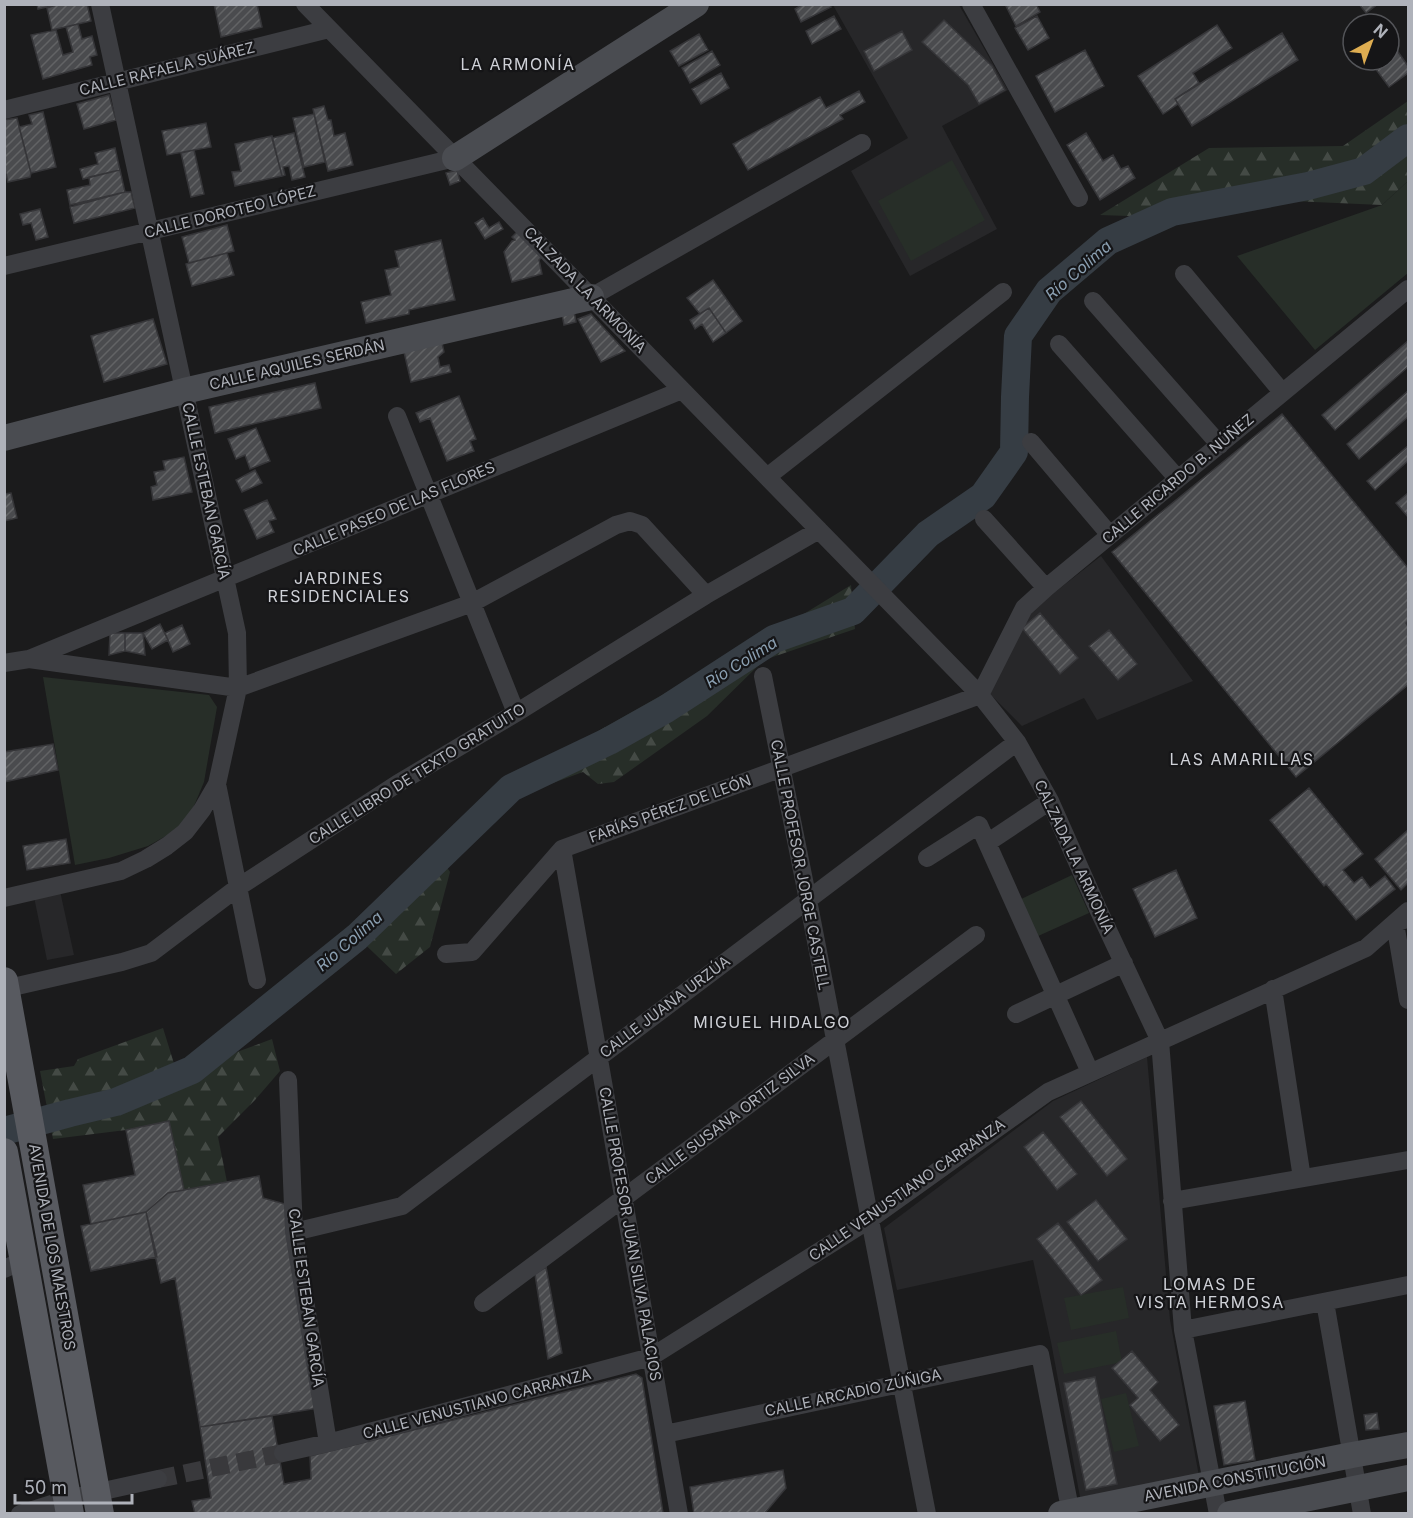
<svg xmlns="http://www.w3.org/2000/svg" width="1413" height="1518" viewBox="0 0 1413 1518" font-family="Inter,sans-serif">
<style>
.built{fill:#272729}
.forest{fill:url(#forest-firs)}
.garden{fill:#272e28}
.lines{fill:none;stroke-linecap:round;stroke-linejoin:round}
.river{stroke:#363d44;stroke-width:28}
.building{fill:url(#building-hatch);stroke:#353538;stroke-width:1.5}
.street-tunnel{stroke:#39393c;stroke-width:18;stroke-dasharray:18 9;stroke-linecap:butt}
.street{stroke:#3c3d41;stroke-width:18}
.secondary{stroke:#4a4c51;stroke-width:26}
.primary{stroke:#585a60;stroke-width:28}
.labels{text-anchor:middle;stroke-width:4.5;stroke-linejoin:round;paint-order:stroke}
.street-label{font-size:15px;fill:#afb2ba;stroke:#151517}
.neighbourhood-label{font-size:16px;letter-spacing:1.5px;fill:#cfd1d7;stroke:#151517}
.water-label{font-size:16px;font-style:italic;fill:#8a9fb1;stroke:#151517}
</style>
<defs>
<pattern id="forest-firs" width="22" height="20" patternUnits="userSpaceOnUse" patternTransform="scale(1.5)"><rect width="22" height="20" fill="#272e28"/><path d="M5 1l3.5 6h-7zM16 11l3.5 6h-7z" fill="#444a45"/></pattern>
<pattern id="building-hatch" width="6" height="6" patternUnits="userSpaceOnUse" patternTransform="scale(1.5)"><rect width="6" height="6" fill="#4a4b4e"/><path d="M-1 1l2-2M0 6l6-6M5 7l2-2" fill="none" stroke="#626365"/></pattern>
</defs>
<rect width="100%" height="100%" fill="#1b1b1c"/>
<path class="built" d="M833,5H959L1008,90L942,126L997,229L910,276L851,171L908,138Z
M1101,556L1193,681L1097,720L1084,698L1022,726L988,692L1027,614Z
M60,891L74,955L47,960L34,897Z
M1147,1057L1170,1320L1199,1476L1080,1497L1051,1342L1033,1260L897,1290L884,1228L1053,1101Z"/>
<path class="forest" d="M1408,101V181L1382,205L1292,201L1187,218L1100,215L1209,148L1343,146Z
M851,585L855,629L764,660L707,716L614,782L598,784L583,772L542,787L526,772L789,623Z
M433,846L450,872L430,947L396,974L353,933L354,923Z
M163,1028L180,1083L237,1052L272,1039L280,1071L255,1100L218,1137L227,1182L184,1190L169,1122L126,1130L53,1139L40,1071L74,1066L78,1059Z"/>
<path class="garden" d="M952,160L985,220L911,261L878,201Z
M1407,182L1408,273L1315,350L1237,256L1382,205Z
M43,677L209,695L217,707L204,782L189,818L173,832L148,846L109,858L75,865Z
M1072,875L1089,913L1036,937L1019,900Z
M1123,1287L1129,1318L1071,1330L1064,1298Z
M1116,1331L1122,1362L1064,1374L1057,1343Z
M1126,1393L1139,1446L1114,1452L1101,1399Z"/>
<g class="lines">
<path class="river" d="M4,1131L70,1113L116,1102L192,1070L357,937L511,788L609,741L666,709L774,639L853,611L928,534L983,496L1014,452L1015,397L1018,336L1049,291L1108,241L1172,212L1308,186L1364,171L1408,138"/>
</g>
<path class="building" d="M37,4H59L38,9Z
M59,4H87L91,21L52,30L47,8Z
M214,4H257L262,27L221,37Z
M803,4H829L831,7L801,22L795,9Z
M1010,4H1036L1040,12L1016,26L1006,6Z
M1359,4H1378L1366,13Z
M1372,15L1378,24H1359Z
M834,16L841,29L812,44L806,31Z
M1037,16L1049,38L1028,50L1015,28Z
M944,20L992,66L1005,90L979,104L968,85L922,42Z
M78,24L82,39L92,36L97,55L90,57L92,65L43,79L31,35L56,30L63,55L73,52L66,27Z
M1217,25L1232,48L1193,73L1199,83L1175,99L1178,104L1163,114L1138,76Z
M902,31L912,50L874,71L864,51Z
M1282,33L1298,60L1192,126L1175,99Z
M699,34L708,50L679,66L670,51Z
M1389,39L1408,66V73L1389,87L1369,60H1389Z
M1085,50L1104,86L1055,112L1036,76Z
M712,51L720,65L690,83L682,68Z
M721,73L729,88L701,104L692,89Z
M859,91L865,102L840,115L843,119L748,170L733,144L820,97L826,108Z
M109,95L116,120L84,129L77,104Z
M324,106L328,120H331L334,136L345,133L353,165L328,171L313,109Z
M43,112L56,167L31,173L19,127L32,124L29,115Z
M314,114L325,162L304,167L293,118Z
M17,118L31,173L30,177L8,182L4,166V120Z
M206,123L211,147L167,155L162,131Z
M294,133L305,177L292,180L289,166L283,167L285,175L282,176L272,138Z
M1086,133L1103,161L1113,155L1121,169L1128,166L1135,178L1100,200L1067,145Z
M272,136L282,176L235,186L232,172L241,171L235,144Z
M115,148L120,170L83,179L80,169L98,164L95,153Z
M194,150L204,194L191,197L181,153Z
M120,170L125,192L70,205L67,190L90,185L89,177Z
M457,170L460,181L450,185L446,173Z
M125,192H131L135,208L74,223L70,207Z
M40,209L48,237L36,240L31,223L23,225L20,214Z
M483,218L489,228L499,222L503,229L485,239L475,223Z
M227,225L234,251L189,263L182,237Z
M520,229L545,254L539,260L542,274L512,282L504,252L512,241L515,240L512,237Z
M441,240L455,300L409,310V314L366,323L361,302L391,295L385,270L399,267L395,251Z
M227,253L234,275L192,286L186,264Z
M713,280L742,321L726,333L709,308L700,314L687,298Z
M709,308L726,333L713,342L702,324L695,329L690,320Z
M574,311L576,322L564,325L562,314Z
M591,314L625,351L601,362L578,319Z
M153,319L167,364L104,382L91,336Z
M1408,341V367L1335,430L1322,415Z
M442,343L444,352L438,357L440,367L449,365L451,372L411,382L404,352Z
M315,383L321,408L215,433L209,407Z
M1408,391V417L1359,459L1347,444Z
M459,396L476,439L470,441L474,451L447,461L430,418L420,422L416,413Z
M1282,414L1408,568V621L1406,623L1408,626V685L1296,777L1112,552Z
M256,428L270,461L250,469L245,455L236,459L228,439Z
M1408,446V461L1375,490L1367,481Z
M184,457L192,492L153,500L151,487L157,485L154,472L165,470L163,461Z
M255,470L262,483L242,492L236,480Z
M11,493L17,518L4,521V494Z
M1408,493V517L1396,503Z
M267,500L276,519L269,521L274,532L257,539L244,510Z
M1040,613L1078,658L1060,674L1022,628Z
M160,624L168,640L152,649L143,633Z
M182,625L190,644L173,652L165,633Z
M1109,630L1137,664L1118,680L1089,646Z
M110,633H125V651L109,655Z
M125,633H143L145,655L125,651Z
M53,744L58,770L4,782V752Z
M1309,788L1363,854L1343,870L1354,883L1362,877L1370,888L1385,876L1395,889L1356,920L1326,884L1324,886L1270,820Z
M1408,830V883L1401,890L1375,859Z
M66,839L70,863L27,870L23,846Z
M1176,870L1197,918L1155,937L1133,889Z
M1081,1101L1127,1159L1107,1176L1060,1117Z
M169,1121L184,1190L168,1193L146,1212L91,1224L83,1185L135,1175L126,1130Z
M1043,1132L1077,1174L1057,1190L1024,1147Z
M259,1176L263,1198L285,1204L319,1408L200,1427L175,1278L161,1283L146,1212L168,1193Z
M1096,1200L1127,1239L1098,1261L1067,1222Z
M146,1212L157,1257L91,1271L81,1226Z
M1058,1223L1102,1280L1081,1295L1037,1239Z
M546,1267L562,1353L548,1359L535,1274Z
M1132,1351L1158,1382L1150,1390L1179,1425L1160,1441L1130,1405L1138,1398L1112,1368Z
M636,1374L642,1378L663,1513L195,1514L192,1501L211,1498L200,1427L272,1416L284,1484L311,1479L310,1456Z
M1095,1377L1117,1484L1086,1490L1064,1383Z
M1245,1401L1255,1460L1224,1465L1214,1406Z
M1377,1413L1379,1429L1366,1430L1364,1415Z
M783,1470L786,1488L764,1514H694L690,1487Z"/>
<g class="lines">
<path class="street-tunnel" d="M158,1479L283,1453"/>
<path class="street" d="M100,4L237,633L238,688L217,784L257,980
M305,4L980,695L1017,742L1050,801L1098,909L1160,1041L1183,1330L1218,1514
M971,4L1079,198
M4,110L329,29
M4,266L455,158
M1184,274L1282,392
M591,297L862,143
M1093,301L1220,445
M1059,344L1178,479
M397,416L516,713
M1031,442L1110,535
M767,477L1003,292
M984,519L1046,588
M29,659L238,688L472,603L616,525L630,521L642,525L706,595
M4,663L29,659L682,390
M763,676L808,900L927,1514
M987,843L1050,801
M562,849L679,1514
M927,858L979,825L1090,1072
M4,898L121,871L146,859L167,846L185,832L202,810L217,784
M1404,920L1395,923L1408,1000
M446,954L472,952L562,849L980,695L1024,608L1046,588L1408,289
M4,989L122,962L151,953L237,888L397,784L516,713L706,595L819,530
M1273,989L1302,1178
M1016,1014L1124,963
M288,1080L294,1232L328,1443
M1172,1201L1408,1160
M294,1232L402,1206L1017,742
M4,1269L24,1260
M1325,1302L1362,1514
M483,1303L976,935
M1183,1330L1408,1285
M665,1434L1040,1354L1071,1514
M283,1453L328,1443L651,1357L869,1220L1048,1092L1366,948L1408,911
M20,1514L67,1499L158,1479"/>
<path class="secondary" d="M455,158L696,4
M4,438L184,391L591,297
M1061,1514L1352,1455L1408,1445
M1230,1514L1408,1478"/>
<path class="primary" d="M4,981L100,1514
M4,1152L70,1514"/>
</g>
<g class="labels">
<g class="street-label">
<text transform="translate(167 69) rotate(-14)" y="5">CALLE RAFAELA SUÁREZ</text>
<text transform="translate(230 212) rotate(-14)" y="5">CALLE DOROTEO LÓPEZ</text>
<text transform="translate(585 290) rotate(46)" y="5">CALZADA LA ARMONÍA</text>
<text transform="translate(297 365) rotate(-13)" y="5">CALLE AQUILES SERDÁN</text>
<text transform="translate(1178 479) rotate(-40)" y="5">CALLE RICARDO B. NÚÑEZ</text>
<text transform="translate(206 491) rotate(78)" y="5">CALLE ESTEBAN GARCÍA</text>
<text transform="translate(394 509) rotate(-23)" y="5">CALLE PASEO DE LAS FLORES</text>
<text transform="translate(417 774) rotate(-32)" y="5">CALLE LIBRO DE TEXTO GRATUITO</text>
<text transform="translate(670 809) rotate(-20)" y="5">FARÍAS PÉREZ DE LEÓN</text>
<text transform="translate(1074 857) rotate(65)" y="5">CALZADA LA ARMONÍA</text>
<text transform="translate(800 865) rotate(79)" y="5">CALLE PROFESOR JORGE CASTELL</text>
<text transform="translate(665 1007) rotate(-37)" y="5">CALLE JUANA URZÚA</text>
<text transform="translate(730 1119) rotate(-37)" y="5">CALLE SUSANA ORTIZ SILVA</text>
<text transform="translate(907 1190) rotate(-35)" y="5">CALLE VENUSTIANO CARRANZA</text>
<text transform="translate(630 1234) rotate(80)" y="5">CALLE PROFESOR JUAN SILVA PALACIOS</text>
<text transform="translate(52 1247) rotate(80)" y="5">AVENIDA DE LOS MAESTROS</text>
<text transform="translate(306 1298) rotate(82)" y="5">CALLE ESTEBAN GARCÍA</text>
<text transform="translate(853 1393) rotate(-12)" y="5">CALLE ARCADIO ZÚÑIGA</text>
<text transform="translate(477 1404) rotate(-15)" y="5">CALLE VENUSTIANO CARRANZA</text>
<text transform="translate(1235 1479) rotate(-11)" y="5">AVENIDA CONSTITUCIÓN</text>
</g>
<g class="neighbourhood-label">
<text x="518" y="70">LA ARMONÍA</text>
<text x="339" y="584">JARDINES<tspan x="339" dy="18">RESIDENCIALES</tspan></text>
<text x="1242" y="765">LAS AMARILLAS</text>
<text x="772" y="1028">MIGUEL HIDALGO</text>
<text x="1210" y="1290">LOMAS DE<tspan x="1210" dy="18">VISTA HERMOSA</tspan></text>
</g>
<g class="water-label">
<text transform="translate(1078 270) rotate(-41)" y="6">Río Colima</text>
<text transform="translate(741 662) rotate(-32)" y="6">Río Colima</text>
<text transform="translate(349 941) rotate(-41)" y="6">Río Colima</text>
</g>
</g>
<rect width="1413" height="1518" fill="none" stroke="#afb2ba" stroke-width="12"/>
<g transform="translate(1371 42) rotate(41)"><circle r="28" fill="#151517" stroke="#535458" stroke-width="1.5"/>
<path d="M0-4.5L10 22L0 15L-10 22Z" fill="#dead51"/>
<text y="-9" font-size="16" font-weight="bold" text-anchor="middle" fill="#afb2ba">N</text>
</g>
<path d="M15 1494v9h117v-9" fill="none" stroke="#afb2ba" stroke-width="3"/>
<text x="24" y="1494" font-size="18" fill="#afb2ba" stroke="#151517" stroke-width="4.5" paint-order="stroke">50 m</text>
</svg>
